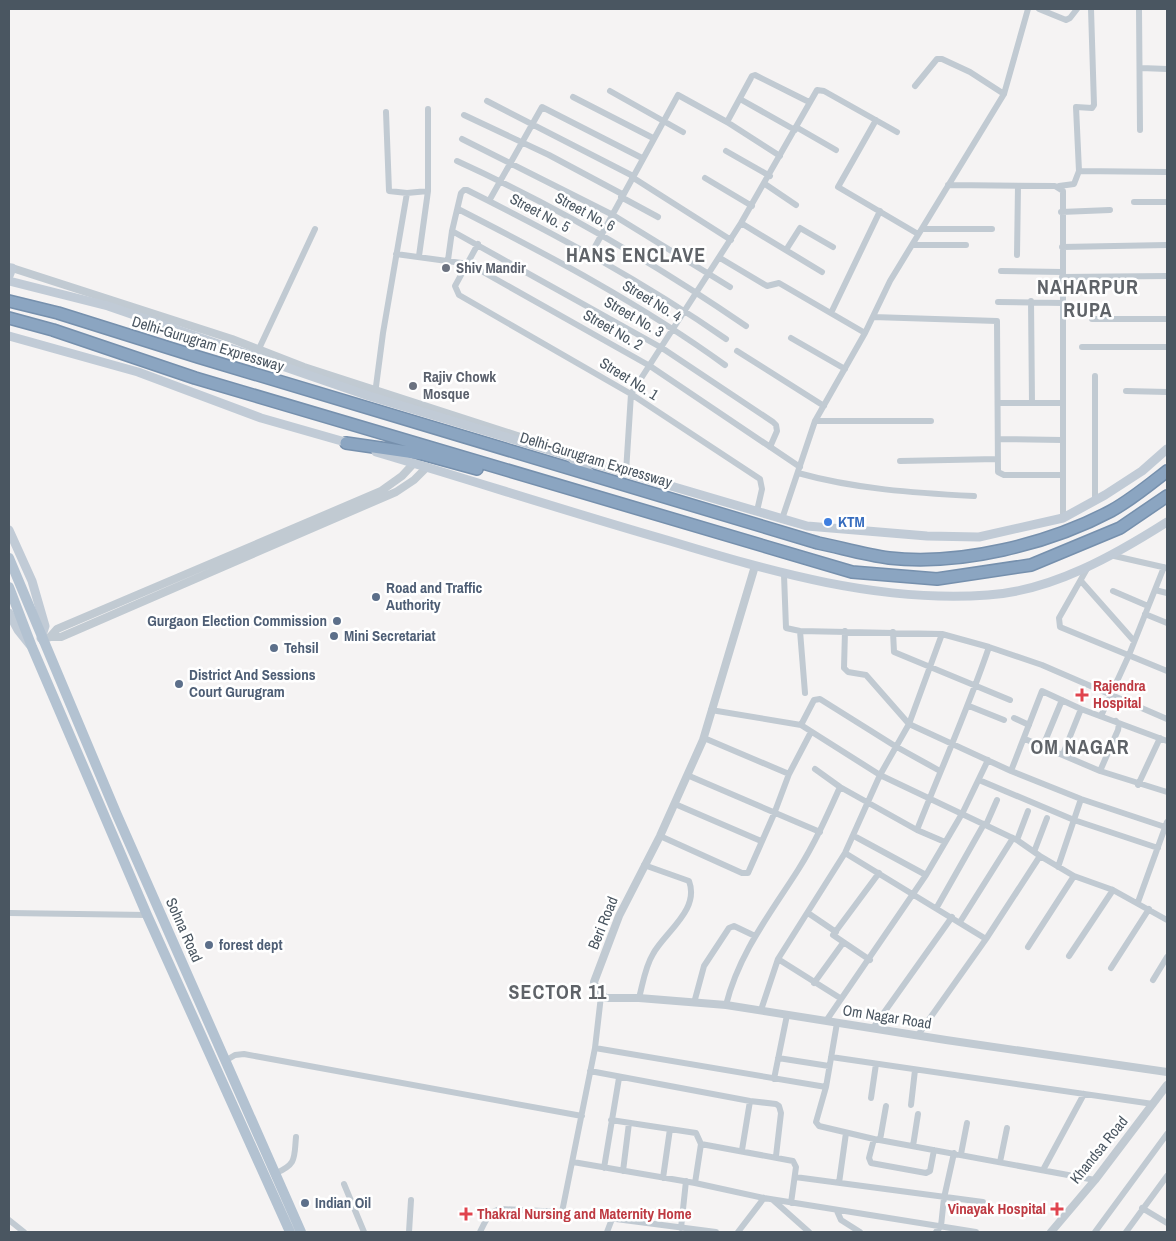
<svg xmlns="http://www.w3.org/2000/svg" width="1176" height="1241" viewBox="0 0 1176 1241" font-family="'Archivo Narrow',sans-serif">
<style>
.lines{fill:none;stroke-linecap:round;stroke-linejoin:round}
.motorway-casing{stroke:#7690ad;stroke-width:14}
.minor{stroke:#c1cad2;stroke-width:6}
.tertiary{stroke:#c1cad2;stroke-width:8}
.secondary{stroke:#c1cbd6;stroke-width:9}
.primary{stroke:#b3c2d1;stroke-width:10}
.motorway{stroke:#8ba5c1;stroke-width:11}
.worship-dot{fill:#6b7280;stroke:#fff;stroke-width:2}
.shop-dot{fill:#3f7fe0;stroke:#fff;stroke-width:2}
.service-dot{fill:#5c6f8a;stroke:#fff;stroke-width:2}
.health-dot{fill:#e0444e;stroke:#fff;stroke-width:2}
.labels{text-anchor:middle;stroke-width:5;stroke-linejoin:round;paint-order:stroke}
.street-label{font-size:15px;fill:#4a5661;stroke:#fff}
.worship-label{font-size:15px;font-weight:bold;fill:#5b616d;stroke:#fff;text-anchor:start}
.shop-label{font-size:15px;font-weight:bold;fill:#366cbe;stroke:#fff;text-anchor:start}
.service-label{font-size:15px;font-weight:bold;fill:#4e5e75;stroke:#fff;text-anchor:start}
.health-label{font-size:15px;font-weight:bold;fill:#be3a42;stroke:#fff;text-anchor:start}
.district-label{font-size:20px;font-weight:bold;letter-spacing:1px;fill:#5f6368;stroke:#fff}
</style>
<rect width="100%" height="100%" fill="#f5f3f3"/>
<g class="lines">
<defs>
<path id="motorway" d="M9,301L58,313L198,357L818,543C842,548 866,555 889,558C960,566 1049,544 1111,511C1131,500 1149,485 1167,471
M9,318L53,330L195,378L852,572L937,579L1031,565L1120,528L1167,496
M346,443L422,454L477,469"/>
</defs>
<use href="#motorway" class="motorway-casing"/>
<path class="minor" d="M1039,9L1066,20L1070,18L1077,9
M1139,9L1140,130
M1141,68L1167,69
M915,86L937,59H942L970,72L1004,94
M610,91L683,132
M573,97L653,138
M740,99L795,130
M487,101L633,176
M386,112L389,191L407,193L428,191V109
M464,115L549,155L622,194
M876,120L838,187L918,234
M727,122L752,76L755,75L809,102
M796,127L836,150
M462,139L613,215L730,287
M726,151L770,176
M457,161C558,207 654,263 746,326
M1079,171L1167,172
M632,177L731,240
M705,178L752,206
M765,184L796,205
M948,185L1055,186L1063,191V518
M1059,186L1074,184L1079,171L1076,107L1092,108L1094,105L1091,9
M621,197L658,217
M489,201L542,107L642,158
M1134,202H1167
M458,209C550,256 641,304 725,365
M1061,212L1110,210
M741,223L822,272
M922,229H992
M452,231L662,348L773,422L776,425L777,431L770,447
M478,244L455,286L459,295L631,394L760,479L762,489L757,511
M912,245H966
M1062,247L1167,245
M786,250L800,228L833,247
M396,254L469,264L650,366L800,467
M591,254L678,95L727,122L780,156
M1017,255L1018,186
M419,256L428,191
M720,258L767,286L779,283L865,333
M448,260L452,231L461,193L464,190H467C557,235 644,282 726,339
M1001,271L1062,272
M1062,277L1167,276
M1031,301L1032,403
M998,302L1063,303
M831,313L880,211
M873,317L997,321L998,472L1004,475H1063
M1092,319H1167
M791,338L845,369
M1082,347H1167
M737,351L824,406
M257,353L315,229
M1126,391L1167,392
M375,394L383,333L407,193
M998,403H1062
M815,421H931
M998,439L1062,440
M900,461L997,459
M626,472L631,394L741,223L817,90L824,91L897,132
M798,473C855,489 914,493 974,496
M1095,501V376
M782,519L815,421L865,333L890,281L1004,94L1028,9
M1110,555L1167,568
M1088,567L1059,618L1060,627L1167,671
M784,575L786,628L800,631L942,634L989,647L1042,665L1167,719
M1081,581L1134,641
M1155,590L1167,593
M1113,591L1148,606
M1145,614L1167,623
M800,631L805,693
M845,631L844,668L848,672L866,675L909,724L1011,771L1081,799L1165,827
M893,632L894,652L1010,700
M969,706L1004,720
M711,710L801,725L880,775L1017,840L1040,856L1074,876L1113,890L1167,920
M1101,716L1129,655L1164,567
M1014,718L1029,725
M801,725L814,700L820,699L895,746L940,771
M704,738L789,774
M1025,739L1100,771L1167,792
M1043,746L1062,700
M1063,754L1081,709
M1011,771L1042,691L1081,709L1167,741
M1100,771L1118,730L1119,724L1116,721
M687,775L820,832
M979,780L1074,820L1158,848
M1138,785L1160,738
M840,787L917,830L945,842
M675,804L761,841
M986,825L997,800
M917,830C941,769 968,709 989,647
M660,836L742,873H748L774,814L789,774L811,732
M854,836L926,875
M1017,840L1028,811
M1034,852L1047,818
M845,853L986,939
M1058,867L1081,799
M1138,902L1167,822
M937,907L984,824
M9,913L147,915
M808,913L836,932
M960,922L1013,838
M1028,947L1074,876
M1069,956L1113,890
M778,959L840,998
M870,960L833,935L879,873
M1111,968L1149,909
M1153,980L1167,957
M814,983L843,943
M639,998C643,983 645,967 653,954C665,932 700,910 689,881L644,865
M694,1003L704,966L729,928L734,926L755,936
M726,1005C739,953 770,914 798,870C815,843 827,816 840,787L815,769
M761,1010L778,959L845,853L880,775L909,724L942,634
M826,1021L926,875L963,812L988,760
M837,1023L826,1087L816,1122L819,1126L874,1139L1095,1180
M873,1028L952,917
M918,1035L986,939L1040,856
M595,1048L826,1087
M831,1057L1153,1104
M778,1058L829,1066
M225,1061L235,1055L244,1054L582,1116
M590,1071L750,1101L776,1104L779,1106L781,1113L776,1156
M774,1079L787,1015
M871,1098L876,1064
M911,1105L915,1070
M611,1120L696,1133L701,1144L695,1183
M874,1139L869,1158L871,1163L926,1173L930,1171L934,1150
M880,1140L886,1106
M701,1144L793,1161L796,1167L791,1203
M913,1146L918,1114
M742,1150L750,1101
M961,1154L967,1123
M573,1162L695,1183L764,1198L976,1232
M1000,1162L1007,1128
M604,1168L619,1078
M1043,1170L1084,1094
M623,1171L629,1123
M276,1173C297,1164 294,1158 296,1137
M795,1177L983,1202
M663,1178L670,1129
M839,1183L846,1133
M344,1184L364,1232
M773,1200L809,1232
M1142,1208L1167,1223
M837,1211L841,1220L860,1232
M562,1212L595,1048L601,996
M9,1220L24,1232
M681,1228L686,1181
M409,1232L411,1200
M480,1232C485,1222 489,1211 501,1209L562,1212L716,1232
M607,1232L612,1219
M738,1232L764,1198
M936,1232L941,1226L944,1198L954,1153
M1095,1232L1167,1134
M1126,1232L1167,1176"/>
<path class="tertiary" d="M9,267L232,339L304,367L545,445
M755,566L703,740L660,836L619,916L594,982L596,991L606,998H639L726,1005L946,1040L1167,1072
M50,637L57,629L381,491L402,476L414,463
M42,640L50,637H61L396,492L414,480L427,467
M1051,1232L1095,1180L1167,1085"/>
<path class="secondary" d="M9,276L12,268
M9,281L108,306L369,396L569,456L590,473
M9,336L138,372L261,418L352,444
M376,452C474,481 572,513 670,541C773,572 879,603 988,595C1052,591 1115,555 1167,522
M569,456L807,526L927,536L979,537L1063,518L1105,495L1142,471L1167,449
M9,530L32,581L45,626L41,638
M9,613L18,630L30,645"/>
<path class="primary" d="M9,558L117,815L301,1232
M9,587L32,647L147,915L290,1232"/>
<use href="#motorway" class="motorway"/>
</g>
<g class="worship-dot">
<circle cx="446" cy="268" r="5"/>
<circle cx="413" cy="386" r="5"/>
</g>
<circle class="shop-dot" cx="828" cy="522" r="5"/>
<g class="service-dot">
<circle cx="376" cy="597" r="5"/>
<circle cx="337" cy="621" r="5"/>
<circle cx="334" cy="636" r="5"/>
<circle cx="274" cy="648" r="5"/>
<circle cx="179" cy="684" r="5"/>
<circle cx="209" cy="945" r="5"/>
<circle cx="305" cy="1203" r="5"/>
</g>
<g class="health-dot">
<path d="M1079.5 687.5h5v5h5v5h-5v5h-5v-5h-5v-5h5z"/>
<path d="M1054.5 1201.5h5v5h5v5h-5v5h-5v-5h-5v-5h5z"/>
<path d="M463.5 1206.5h5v5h5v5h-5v5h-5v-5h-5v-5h5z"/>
</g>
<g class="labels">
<g class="street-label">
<text transform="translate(585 212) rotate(28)" y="5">Street No. 6</text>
<text transform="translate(540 213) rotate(28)" y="5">Street No. 5</text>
<text transform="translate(652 301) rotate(31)" y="5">Street No. 4</text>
<text transform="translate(634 317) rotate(30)" y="5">Street No. 3</text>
<text transform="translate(613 330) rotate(30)" y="5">Street No. 2</text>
<text transform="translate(208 344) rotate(17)" y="5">Delhi-Gurugram Expressway</text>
<text transform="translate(629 379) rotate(32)" y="5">Street No. 1</text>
<text transform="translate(596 460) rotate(17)" y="5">Delhi-Gurugram Expressway</text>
<text transform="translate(603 923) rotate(-68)" y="5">Beri Road</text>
<text transform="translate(184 930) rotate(66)" y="5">Sohna Road</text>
<text transform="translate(887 1017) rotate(9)" y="5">Om Nagar Road</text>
<text transform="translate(1099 1150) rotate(-51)" y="5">Khandsa Road</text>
</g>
<g class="worship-label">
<text x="456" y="273">Shiv Mandir</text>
<text x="423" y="382">Rajiv Chowk<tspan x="423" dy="17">Mosque</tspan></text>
</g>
<g class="shop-label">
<text x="838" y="527">KTM</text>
</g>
<g class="service-label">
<text x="386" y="593">Road and Traffic<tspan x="386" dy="17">Authority</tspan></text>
<text x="327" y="626" text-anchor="end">Gurgaon Election Commission</text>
<text x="344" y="641">Mini Secretariat</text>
<text x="284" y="653">Tehsil</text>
<text x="189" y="680">District And Sessions<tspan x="189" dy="17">Court Gurugram</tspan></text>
<text x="219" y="950">forest dept</text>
<text x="315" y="1208">Indian Oil</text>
</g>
<g class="health-label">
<text x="1093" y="691">Rajendra<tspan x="1093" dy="17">Hospital</tspan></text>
<text x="1046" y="1214" text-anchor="end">Vinayak Hospital</text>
<text x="477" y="1219">Thakral Nursing and Maternity Home</text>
</g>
<g class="district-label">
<text x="636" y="262">HANS ENCLAVE</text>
<text x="1088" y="294">NAHARPUR<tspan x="1088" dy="23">RUPA</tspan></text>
<text x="1080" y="754">OM NAGAR</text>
<text x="558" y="999">SECTOR 11</text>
</g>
</g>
<rect width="1176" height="1241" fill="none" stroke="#4a5661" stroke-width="20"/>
</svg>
